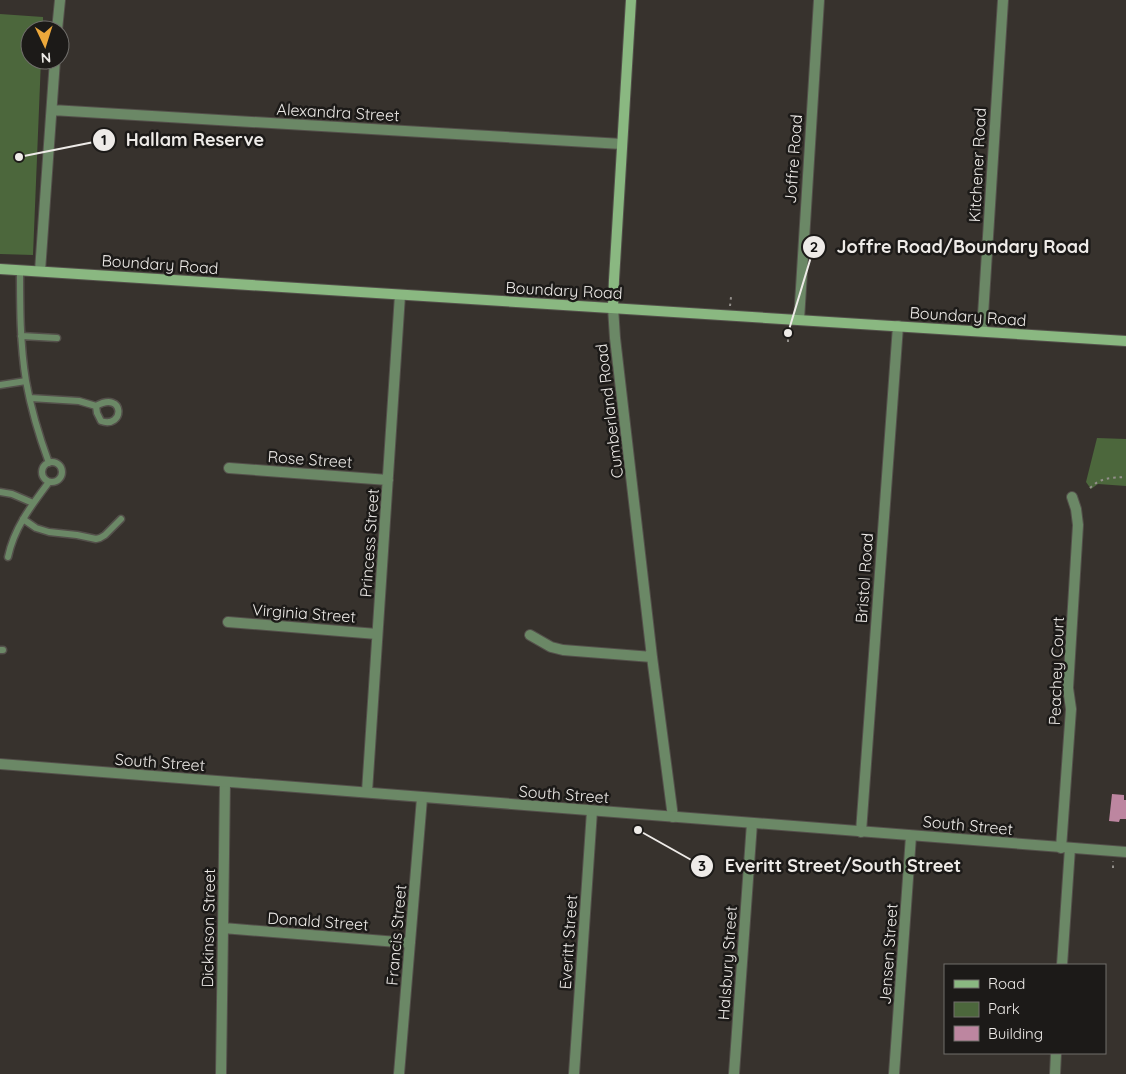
<svg xmlns="http://www.w3.org/2000/svg" width="1126" height="1074" viewBox="0 0 1126 1074" font-family="Quicksand,sans-serif">
<style>
.green{fill:#4c673c}
.building{fill:#bd86a0}
.lines{fill:none;stroke-linecap:round;stroke-linejoin:round}
.service-casing{stroke:#54504b;stroke-width:9}
.minor-casing{stroke:#54504b;stroke-width:12}
.tertiary-casing{stroke:#54504b;stroke-width:12}
.secondary-casing{stroke:#54504b;stroke-width:12}
.path{stroke:#938f8b;stroke-width:2;stroke-dasharray:2.5 4;stroke-linecap:butt}
.service{stroke:#6b8866;stroke-width:6}
.minor{stroke:#6b8866;stroke-width:10}
.tertiary{stroke:#6b8866;stroke-width:10}
.secondary{stroke:#8ab881;stroke-width:10}
.labels{text-anchor:middle;stroke-width:5;stroke-linejoin:round;paint-order:stroke}
.street-label{font-size:16px;fill:#eeebe8;stroke:#1c1a18}
.leader{fill:none;stroke:#eeebe8;stroke-width:2}
.callout-dot{fill:#eeebe8;stroke:#1c1a18;stroke-width:2}
.mark-label{font-size:15px;text-anchor:middle;font-weight:bold;fill:#111}
.callout-label{font-size:18px;text-anchor:middle;font-weight:bold;fill:#eeebe8;stroke:#1c1a18;stroke-width:5;stroke-linejoin:round;paint-order:stroke}
</style>
<rect width="100%" height="100%" fill="#37322d"/>
<path class="green" d="M0,14L43,17V30H30V60H41L33,255L0,254Z
M1097,438L1126,439V486L1098,484L1091,489L1086,482Z"/>
<path class="building" d="M1112,794L1124,795V800H1126V819H1120L1119,822L1109,821Z"/>
<g class="lines">
<defs>
<path id="service" d="M20,270C20,307 20,344 26,381C31,409 39,436 49,463
M21,336L57,338
M0,385L26,381
M30,398L79,401L96,406C125,390 125,429 101,421L97,413L96,406
M42 472a10 10 0 1 1 20 0a10 10 0 1 1-20 0Z
M0,492L12,494L33,503
M23,519L36,528L49,532L77,535L96,539L100,538L105,535L121,519
M8,557C14,528 31,506 49,482
M0,650H3"/>
<path id="minor" d="M57,30L60,0
M52,110L622,144
M40,271L55,60
M613,307L615,338L652,657L673,817
M799,320L819,0
M982,331L1003,0
M229,468L388,480
M228,622L377,634
M530,635L551,647L563,650L652,657
M367,792L400,295
M861,832L898,326
M1061,848L1071,709L1068,688L1078,525L1076,509L1072,497
M223,928L410,943
M1062,965L1070,848
M221,1074L225,782
M399,1074L422,798
M574,1074L592,811
M734,1074L752,823
M894,1074L911,836
M1055,1074L1056,1053"/>
<path id="tertiary" d="M0,764L1126,852"/>
<path id="secondary" d="M0,269L1126,341
M613,307L614,280L631,0"/>
</defs>
<use href="#service" class="service-casing"/>
<use href="#minor" class="minor-casing"/>
<use href="#tertiary" class="tertiary-casing"/>
<use href="#secondary" class="secondary-casing"/>
<path class="path" d="M730,306L731,297
M788,342V333
M1090,488C1101,477 1111,478 1126,477
M1113,868V861"/>
<use href="#service" class="service"/>
<use href="#minor" class="minor"/>
<use href="#tertiary" class="tertiary"/>
<use href="#secondary" class="secondary"/>
</g>
<g class="labels">
<g class="street-label">
<text transform="translate(338 112) rotate(3)" y="6">Alexandra Street</text>
<text transform="translate(793 159) rotate(-86)" y="6">Joffre Road</text>
<text transform="translate(977 165) rotate(-87)" y="6">Kitchener Road</text>
<text transform="translate(160 264) rotate(4)" y="6">Boundary Road</text>
<text transform="translate(564 290) rotate(3)" y="6">Boundary Road</text>
<text transform="translate(968 316) rotate(4)" y="6">Boundary Road</text>
<text transform="translate(609 411) rotate(-97)" y="6">Cumberland Road</text>
<text transform="translate(310 459) rotate(4)" y="6">Rose Street</text>
<text transform="translate(369 543) rotate(-86)" y="6">Princess Street</text>
<text transform="translate(864 578) rotate(-86)" y="6">Bristol Road</text>
<text transform="translate(304 613) rotate(4)" y="6">Virginia Street</text>
<text transform="translate(1056 671) rotate(-88)" y="6">Peachey Court</text>
<text transform="translate(160 762) rotate(4)" y="6">South Street</text>
<text transform="translate(564 794) rotate(4)" y="6">South Street</text>
<text transform="translate(968 825) rotate(5)" y="6">South Street</text>
<text transform="translate(318 921) rotate(4)" y="6">Donald Street</text>
<text transform="translate(208 928) rotate(-89)" y="6">Dickinson Street</text>
<text transform="translate(396 935) rotate(-85)" y="6">Francis Street</text>
<text transform="translate(568 942) rotate(-86)" y="6">Everitt Street</text>
<text transform="translate(888 954) rotate(-86)" y="6">Jensen Street</text>
<text transform="translate(727 963) rotate(-86)" y="6">Halsbury Street</text>
</g>
</g>
<path class="leader" d="M19 157L104 140M788 333L814 247M638 830L702 866"/>
<g class="callout-dot">
<circle cx="19" cy="157" r="5"/>
<circle cx="788" cy="333" r="5"/>
<circle cx="638" cy="830" r="5"/>
<circle cx="104" cy="140" r="12"/>
<circle cx="814" cy="247" r="12"/>
<circle cx="702" cy="866" r="12"/>
</g>
<g class="mark-label">
<text x="104" y="145">1</text>
<text x="814" y="252">2</text>
<text x="702" y="871">3</text>
</g>
<g class="callout-label">
<text x="195" y="146">Hallam Reserve</text>
<text x="963" y="253">Joffre Road/Boundary Road</text>
<text x="843" y="872">Everitt Street/South Street</text>
</g>
<rect x="944" y="964" width="162" height="90" fill="#1c1a18" stroke="#706e6b"/>
<rect x="954" y="980" width="25" height="8" fill="#8ab881" stroke="#706e6b"/>
<text x="988" y="989" font-size="15" fill="#eeebe8">Road</text>
<rect x="954" y="1002" width="25" height="15" fill="#4c673c" stroke="#706e6b"/>
<text x="988" y="1014" font-size="15" fill="#eeebe8">Park</text>
<rect x="954" y="1026" width="25" height="15" fill="#bd86a0" stroke="#706e6b"/>
<text x="988" y="1039" font-size="15" fill="#eeebe8">Building</text>
<g transform="translate(45 45) rotate(176)"><circle r="24" fill="#1c1a18" stroke="#706e6b"/>
<path d="M0-4L9 19L0 12L-9 19Z" fill="#eda83b"/>
<text y="-8" font-size="14" font-weight="bold" text-anchor="middle" fill="#eeebe8">N</text>
</g>
</svg>
